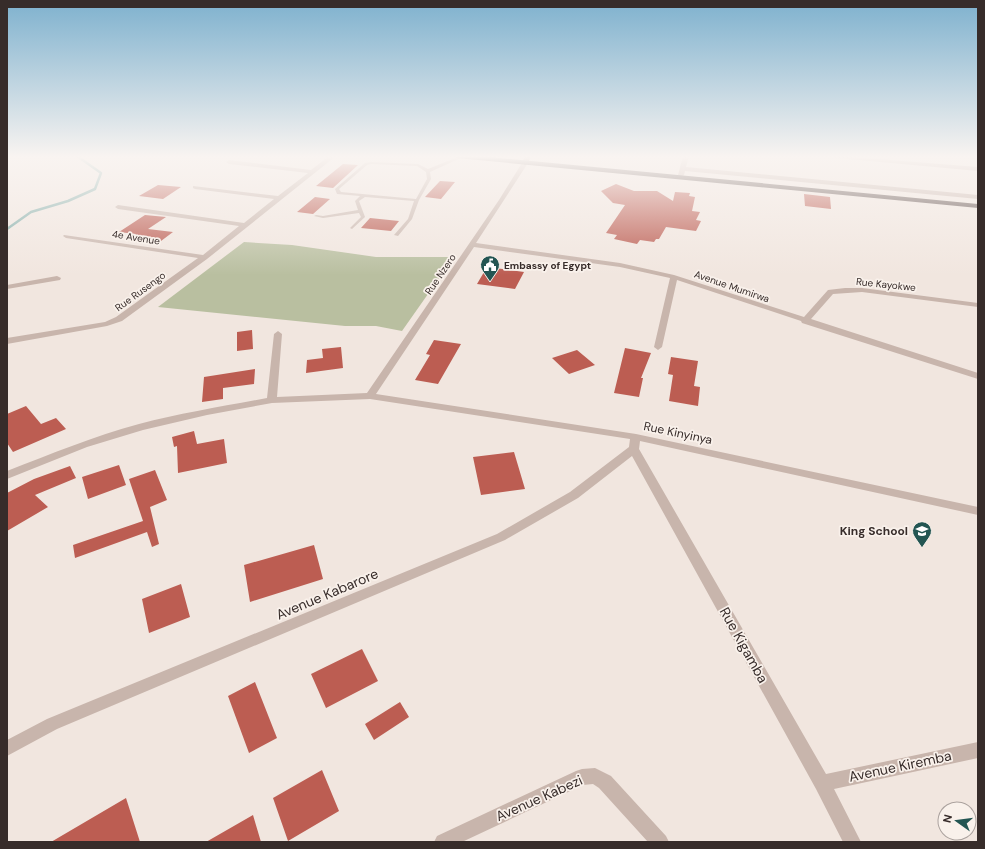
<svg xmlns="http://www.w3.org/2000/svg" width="985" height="849" font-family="'DM Sans',sans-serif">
	<rect width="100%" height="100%" fill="#f1e6df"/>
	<path fill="#b9bfa0" d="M244,242L292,245L376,257H454L402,331L376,326H345L158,307Z"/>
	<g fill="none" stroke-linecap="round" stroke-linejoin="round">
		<path stroke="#80aca8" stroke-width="2.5" d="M7,229L31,212L68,201L95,189L101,173L77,156"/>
	</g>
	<path fill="#bc5d52" d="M343,164L358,165L333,188L316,186Z
		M440,181L455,182L441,199L425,197Z
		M616,184L634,191H657L673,201L675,192L690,193L689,196L695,197L692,211L700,212L696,220L701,221L696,231L666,227L659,239H656L654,242L640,240L637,244L614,239L617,235L606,233L625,205L613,203L601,191Z
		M158,185L181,187L163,199L139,196Z
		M804,194L830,197L831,209L805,206Z
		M315,197L330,199L313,214L297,212Z
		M145,215L166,217L148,229L173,232L161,241L135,237L136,234L119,232Z
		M370,218L399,221L391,231L361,228Z
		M487,267L524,272L515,289L477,284Z
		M252,330L253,349L237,351V332Z
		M434,340L461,344L438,384L415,380L430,355L426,354Z
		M341,347L343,368L306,373L307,360L323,358L322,349Z
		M625,348L651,353L641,378H643L639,397L614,393Z
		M577,350L595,365L569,374L552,358Z
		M671,357L698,361L694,386L700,387L698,406L669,401L673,375L668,374Z
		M255,369L254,384L223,388V399L202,402L204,377Z
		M26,406L41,424L56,418L66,429L13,452L7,443V414Z
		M194,431L197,444L224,439L227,463L178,473L177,446L174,447L172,437Z
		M514,452L525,489L481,495L473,457Z
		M119,465L126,485L88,499L82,477Z
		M70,466L76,478L35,495L48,507L7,531V493L34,479Z
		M155,470L167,500L150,507L159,544L152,547L147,532L75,558L73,545L143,521L129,479Z
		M314,545L323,579L250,602L244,565Z
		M181,584L190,617L149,633L142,599Z
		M362,649L378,681L326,708L311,674Z
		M255,682L277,738L249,753L228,696Z
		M400,702L409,717L374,740L365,724Z
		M322,770L339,811L288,841L273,798Z
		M126,798L140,842H51Z
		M253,815L261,842H206Z"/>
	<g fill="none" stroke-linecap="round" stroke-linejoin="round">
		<path fill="#c8b5ac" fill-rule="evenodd" d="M460,156L463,157L430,172L431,179L419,200L412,219L398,236L394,235L408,219L414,201L365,197L359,201L365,217L352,229L350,228L361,217L359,213L323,218L314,216L316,215L323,216L358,210L355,201L360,196L337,194L335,189L365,163L371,162L418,164L428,169ZM371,164L417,166L426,172L427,179L416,199L341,192L339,189L367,165Z"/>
		<path fill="#c8b5ac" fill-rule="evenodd" d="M329,156H336L207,259L122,321L107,326L7,344V338L105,322L116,317L198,258L66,238L63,236L64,235L203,255L239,226L118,209L115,207L118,205L244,223L274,199L195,189L193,188V186L278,196L308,173L229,164L226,162L229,160L311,170Z
			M683,156H689L686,167L978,195V199L685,171L684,175L681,177L678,175Z
			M815,156H841L978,167V171Z
			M525,161L528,163L476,243L620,263L674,275L804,317L828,290L845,288H862L978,303V307L862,292L833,294L811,319L978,373V379L802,323L801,321L677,280L662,347L658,350L654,347L670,278L620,267L474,247L376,394L636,434L978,507V515L640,441L639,449L826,774L978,742V758L834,789L861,842H843L816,789L632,456L578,498L505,540L57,729L7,756V740L47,719L497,534L570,492L629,447L630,439L370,399L272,403L207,415L143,430L87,447L7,479V471C51,454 94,436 139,424C181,413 225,406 267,398L274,334L278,331L282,334L277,397L367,393L499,200L522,163Z
			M57,276L61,278L60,280L7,289V285Z
			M595,768L611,776L666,836L669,842H648L599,788L593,784L583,785L462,842H434L437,836L576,771L582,769Z"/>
		<path fill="#9c847d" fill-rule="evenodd" d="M525,156H531L528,163L525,165L522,163Z"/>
		<path fill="#574642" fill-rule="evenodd" d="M454,156H480L978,204V208L457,158Z"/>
	</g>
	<linearGradient id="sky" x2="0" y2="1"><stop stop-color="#7eb1ce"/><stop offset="0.57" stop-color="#f9f4f1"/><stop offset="1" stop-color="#f9f4f1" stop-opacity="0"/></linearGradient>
	<rect width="985" height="275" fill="url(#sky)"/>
	<defs>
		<symbol id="civic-pin" viewBox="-11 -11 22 30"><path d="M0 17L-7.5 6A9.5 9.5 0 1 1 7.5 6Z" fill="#235552" stroke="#f9f1eb"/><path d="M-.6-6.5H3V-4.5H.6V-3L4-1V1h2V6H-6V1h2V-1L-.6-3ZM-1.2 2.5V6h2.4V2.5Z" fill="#fff"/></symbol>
		<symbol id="school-pin" viewBox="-11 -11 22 30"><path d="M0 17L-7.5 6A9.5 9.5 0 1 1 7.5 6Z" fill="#235552" stroke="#f9f1eb"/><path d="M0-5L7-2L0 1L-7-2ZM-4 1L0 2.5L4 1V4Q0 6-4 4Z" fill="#fff"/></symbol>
	</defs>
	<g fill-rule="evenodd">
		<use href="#civic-pin" x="479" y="254" width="22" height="30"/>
		<use href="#school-pin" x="911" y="520" width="22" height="30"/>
	</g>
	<g text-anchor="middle" stroke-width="3.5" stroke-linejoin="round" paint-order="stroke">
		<g font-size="10" fill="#372c2a" stroke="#f9f1eb">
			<text transform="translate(136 237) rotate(9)" y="4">4e Avenue</text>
			<text transform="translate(440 274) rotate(-56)" y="4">Rue Nzero</text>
			<text transform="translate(886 284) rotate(6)" y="4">Rue Kayokwe</text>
			<text transform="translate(732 286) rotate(19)" y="4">Avenue Mumirwa</text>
			<text transform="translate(140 291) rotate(-36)" y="4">Rue Rusengo</text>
		</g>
		<g font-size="10" font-weight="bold" fill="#372c2a" stroke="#f9f1eb" text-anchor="start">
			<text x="504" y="269">Embassy of Egypt</text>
		</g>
		<g font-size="12" fill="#372c2a" stroke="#f9f1eb">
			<text transform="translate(678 433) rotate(12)" y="4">Rue Kinyinya</text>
		</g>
		<g font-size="12" font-weight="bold" fill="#372c2a" stroke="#f9f1eb" text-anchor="end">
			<text x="908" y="535">King School</text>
		</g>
		<g font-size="14" fill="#372c2a" stroke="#f9f1eb">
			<text transform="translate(327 594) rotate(-23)" y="5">Avenue Kabarore</text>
			<text transform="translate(744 645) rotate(61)" y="5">Rue Kigamba</text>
			<text transform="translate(900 766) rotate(-12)" y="5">Avenue Kiremba</text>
			<text transform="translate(539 798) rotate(-24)" y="5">Avenue Kabezi</text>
		</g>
	</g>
	<rect width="985" height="849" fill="none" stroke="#372c2a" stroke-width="16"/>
	<g transform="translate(957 821) rotate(284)"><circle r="19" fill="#f9f1eb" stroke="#aba29e"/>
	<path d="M0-3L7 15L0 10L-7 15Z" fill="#235552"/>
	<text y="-6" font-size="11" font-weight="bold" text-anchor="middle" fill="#372c2a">N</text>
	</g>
</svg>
